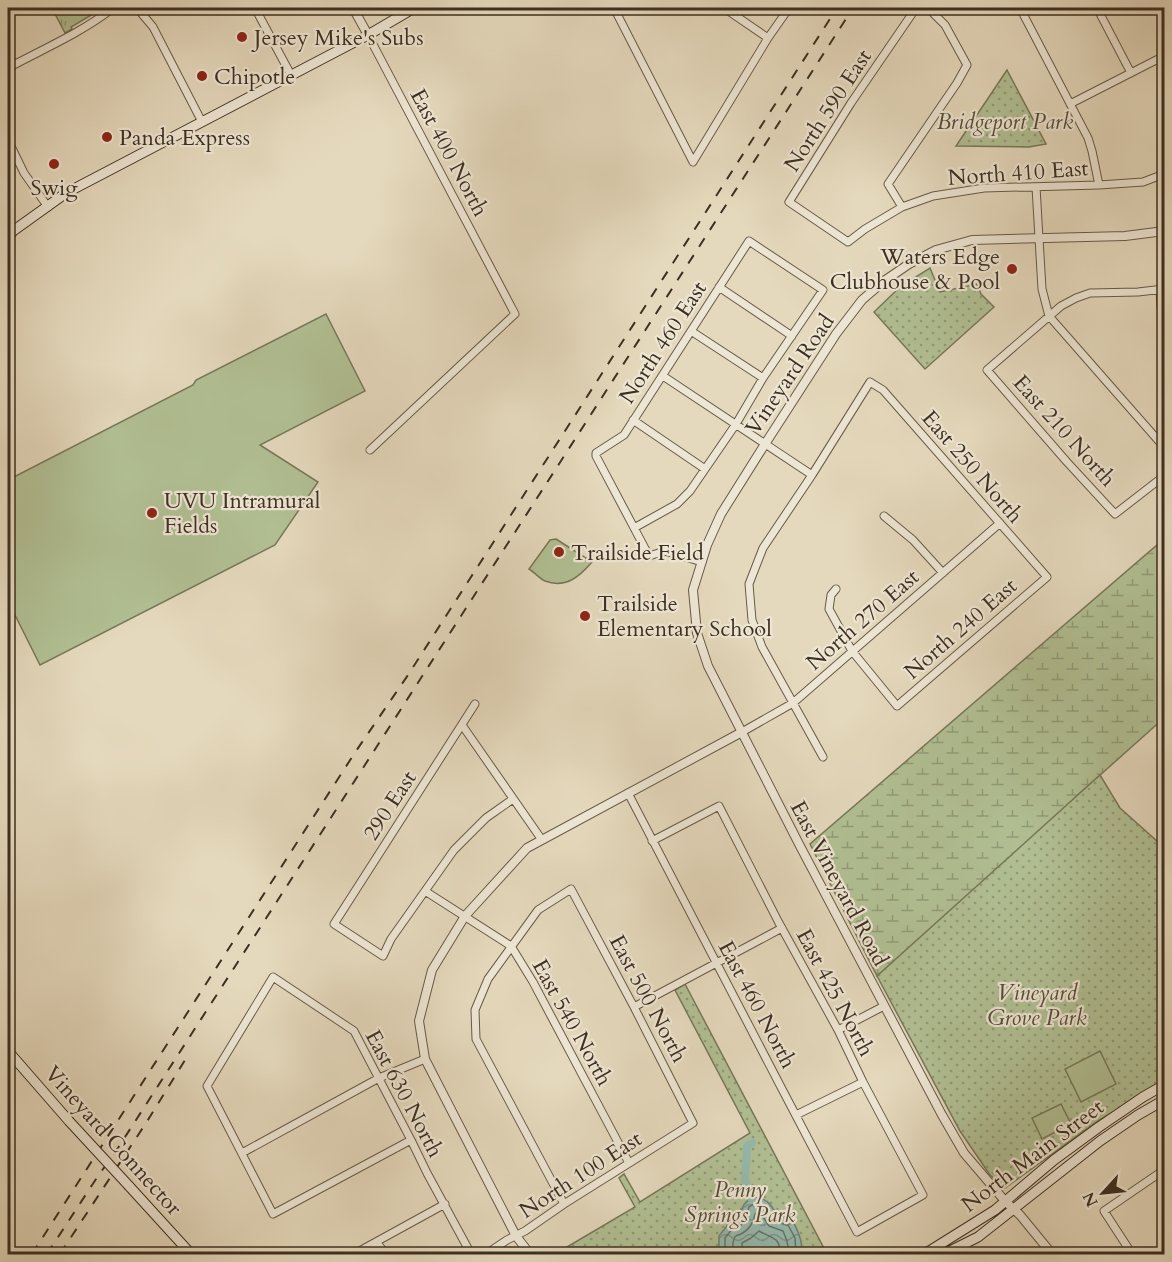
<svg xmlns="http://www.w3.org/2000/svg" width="1172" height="1262" font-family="Cardo,serif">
	<defs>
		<pattern id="grass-tufts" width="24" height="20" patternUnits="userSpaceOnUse" patternTransform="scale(1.5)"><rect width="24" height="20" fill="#b1c094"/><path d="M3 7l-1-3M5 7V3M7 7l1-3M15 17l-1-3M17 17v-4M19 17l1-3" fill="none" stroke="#919c78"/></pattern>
		<pattern id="wetland-marsh" width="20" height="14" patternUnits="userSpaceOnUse" patternTransform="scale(1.5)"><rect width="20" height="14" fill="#b1c094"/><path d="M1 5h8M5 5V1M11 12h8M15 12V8" fill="none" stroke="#919c78"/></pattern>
		<pattern id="park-dots" width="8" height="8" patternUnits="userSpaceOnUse" patternTransform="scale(1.5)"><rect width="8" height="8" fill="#b1c094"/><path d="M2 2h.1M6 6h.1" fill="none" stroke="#919c78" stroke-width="1.8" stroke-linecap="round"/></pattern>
		<pattern id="water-waves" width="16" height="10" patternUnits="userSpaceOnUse" patternTransform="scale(1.5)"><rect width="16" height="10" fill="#96baae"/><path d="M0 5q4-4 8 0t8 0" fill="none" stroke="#7c988d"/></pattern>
	</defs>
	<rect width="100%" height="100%" fill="#e5d9bd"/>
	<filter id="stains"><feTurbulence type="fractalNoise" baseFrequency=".00333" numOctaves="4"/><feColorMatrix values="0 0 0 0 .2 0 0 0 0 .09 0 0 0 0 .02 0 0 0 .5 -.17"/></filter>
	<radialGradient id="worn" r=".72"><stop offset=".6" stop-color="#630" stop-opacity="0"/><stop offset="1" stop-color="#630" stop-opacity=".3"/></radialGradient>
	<path fill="url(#grass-tufts)" stroke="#77785a" stroke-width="1.5" d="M52,8H90L93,14L71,27L72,29L65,33Z"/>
	<path fill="url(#wetland-marsh)" stroke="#77785a" stroke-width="1.5" d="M1164,539V718L1080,793L1025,851L877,976L810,844Z"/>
	<path fill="url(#park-dots)" stroke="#77785a" stroke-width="1.5" d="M1007,70L1046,144L1029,147L956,146Z
		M930,268L940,292L977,284L981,294L994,307L925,369L874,312L901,286Z
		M1100,775L1120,808L1158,842L1164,856V1082L1098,1121L1005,1188L990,1175L960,1131L877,976Z
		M685,984L827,1254H555L635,1207L619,1178L624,1174L640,1202L750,1133L675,990Z"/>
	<path fill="#b1c094" stroke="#77785a" stroke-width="1.5" d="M326,314L365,391L260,445L318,482L275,545L40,665L8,601V480L193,385L196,380Z
		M556,539L592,562C580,576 566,589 545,581C540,579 534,572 529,569L550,540Z
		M1100,1051L1116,1084L1081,1102L1065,1069Z
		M1061,1104L1071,1124L1042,1139L1032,1118Z"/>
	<path fill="url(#water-waves)" stroke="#728276" stroke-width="1.5" d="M753,1197C768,1199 770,1203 777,1215L792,1219C797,1230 804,1242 801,1254H719V1236L730,1222L737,1221V1217L741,1216C741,1206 745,1202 753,1197Z"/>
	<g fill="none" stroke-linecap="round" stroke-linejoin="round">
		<path stroke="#6a7468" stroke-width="1.5" d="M725,1254V1238L733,1228L740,1226L745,1220L749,1207C765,1196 765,1213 773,1220C776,1223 784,1223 788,1225L795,1238L796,1254
			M733,1254C733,1250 732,1244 734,1239C736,1234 737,1236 741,1234C749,1230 754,1222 755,1214L758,1212L761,1214L769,1226L783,1231L787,1241L789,1254
			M742,1254V1243L751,1238L759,1231C772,1239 780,1236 780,1254"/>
		<path stroke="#96baae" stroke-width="8" d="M751,1198L745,1180L747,1146L752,1143"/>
		<defs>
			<path id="minor" d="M137,8L153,27L202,122
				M255,8L291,75
				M614,8L693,162
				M726,8L730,12L768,38
				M916,8L851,103L789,202L848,242L865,229L902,207L933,196L984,188L1099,185L1143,182L1164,174
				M1020,8L1088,138L1092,151L1099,185
				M1097,8L1131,73
				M368,35L515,314L370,450
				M8,68C43,49 81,33 113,8
				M1070,104L1164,56
				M8,140L24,173L48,207
				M693,162L768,38L789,8
				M1036,187L1042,289L1049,316L1164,447
				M902,207L888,184L957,83L967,65L945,25L928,8
				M719,287L792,336
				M1164,289L1138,292L1090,293L1076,298L1061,306L987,370L1067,462L1115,514L1164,476
				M1160,290L1161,307L1164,317
				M691,331L763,378
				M663,376L812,475
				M633,420L705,469
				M884,516L913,540L943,573
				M634,528L677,504L690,491L736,424L763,378L823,290L749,241L624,435L596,453V456L649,556L665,551L702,562
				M475,704L334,924L383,956L391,939L454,850L486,818L513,799
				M462,725L542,840
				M742,732L793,703L1000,523
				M823,757L762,647L752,620L749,584L763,548L812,475L870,382L883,390L1047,577L897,706L852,651L829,609L831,595L836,589
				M628,793C704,939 780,1086 857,1232L923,1195L863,1082L838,1030L779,923L719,806L652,841
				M425,891L511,946L533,982L629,1163
				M634,1007L782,928
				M838,1030L884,1006
				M796,1115L863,1082
				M411,1140L273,1214L207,1086L273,977L354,1031L411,1140L427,1173L471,1254
				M242,1153L379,1078L425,1059
				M377,1243L386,1254
				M354,1254L445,1204
				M486,1254L507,1240L525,1231L564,1204L693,1123L634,1007L571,889L538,910L488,979L475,1010L476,1039L564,1204
				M1132,1254L1104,1211L1164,1170"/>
			<path id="tertiary" d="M353,8L368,35
				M530,1254L516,1236L425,1059L419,1021L432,970L465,916L527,848L742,732
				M1052,1254L1020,1215L1005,1201L964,1153L942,1115L800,846L708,666L697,633L693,590L707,545L721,514L765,444L836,334L862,300L884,281L909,264L936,250L972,240L1125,236L1164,231"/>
			<path id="secondary" d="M8,238L13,231L66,193L368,35L414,8
				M8,1051L69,1121
				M129,1186L191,1254
				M922,1254L931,1250L995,1210L1054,1160L1099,1127L1143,1097L1164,1085
				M944,1254L978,1237L1100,1141L1138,1115L1164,1100"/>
		</defs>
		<use href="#minor" stroke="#675a48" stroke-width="9"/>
		<use href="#tertiary" stroke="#675a48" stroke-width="10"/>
		<use href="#secondary" stroke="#3d2f21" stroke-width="11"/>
		<use href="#minor" stroke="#eee6d4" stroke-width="7"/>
		<use href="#tertiary" stroke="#eee6d4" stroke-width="8"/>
		<use href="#secondary" stroke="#eee6d4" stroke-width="9"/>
		<path stroke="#3d2f21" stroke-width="2" stroke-dasharray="10 10" stroke-linecap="butt" d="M32,1254L354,754L408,675L837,8
			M47,1254L98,1176L116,1151L853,8
			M60,1254L146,1123L185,1060"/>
		<defs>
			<path id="secondary-bridge" d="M69,1121L129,1186"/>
		</defs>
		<use href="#secondary-bridge" stroke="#3d2f21" stroke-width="11" stroke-linecap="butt"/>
		<use href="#secondary-bridge" stroke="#eee6d4" stroke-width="9"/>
	</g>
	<g fill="#8f2418" stroke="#eee6d4" stroke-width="2">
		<circle cx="242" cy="37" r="6"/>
		<circle cx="202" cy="76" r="6"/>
		<circle cx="107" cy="137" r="6"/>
		<circle cx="54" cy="164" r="6"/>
		<circle cx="1012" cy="269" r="6"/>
		<circle cx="152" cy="513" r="6"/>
		<circle cx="559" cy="552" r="6"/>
		<circle cx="585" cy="616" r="6"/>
	</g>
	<g text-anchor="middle" stroke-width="4.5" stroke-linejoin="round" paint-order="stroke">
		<g font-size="22" fill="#3d2f21" stroke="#eee6d4" text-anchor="start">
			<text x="254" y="45">Jersey Mike's Subs</text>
			<text x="214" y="84">Chipotle</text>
			<text x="119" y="145">Panda Express</text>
			<text x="54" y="195" text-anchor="middle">Swig</text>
			<text x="1000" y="264" text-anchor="end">Waters Edge<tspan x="1000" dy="25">Clubhouse &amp; Pool</tspan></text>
			<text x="164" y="508">UVU Intramural<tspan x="164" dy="25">Fields</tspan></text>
			<text x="571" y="560">Trailside Field</text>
			<text x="597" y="611">Trailside<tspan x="597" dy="25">Elementary School</tspan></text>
		</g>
		<g font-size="22" fill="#3d2f21" stroke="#eee6d4">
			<text transform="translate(827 110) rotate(-57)" y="8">North 590 East</text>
			<text transform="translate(450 152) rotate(62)" y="8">East 400 North</text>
			<text transform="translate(1018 172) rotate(-4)" y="8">North 410 East</text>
			<text transform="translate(662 342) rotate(-57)" y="8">North 460 East</text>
			<text transform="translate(789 374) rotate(-56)" y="8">Vineyard Road</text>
			<text transform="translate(1065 430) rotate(48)" y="8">East 210 North</text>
			<text transform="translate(973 466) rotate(49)" y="8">East 250 North</text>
			<text transform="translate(862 619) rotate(-41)" y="8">North 270 East</text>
			<text transform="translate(960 628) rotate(-41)" y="8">North 240 East</text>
			<text transform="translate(389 805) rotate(-57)" y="8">290 East</text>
			<text transform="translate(840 883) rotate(62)" y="8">East Vineyard Road</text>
			<text transform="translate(836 992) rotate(62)" y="8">East 425 North</text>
			<text transform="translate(649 998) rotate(62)" y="8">East 500 North</text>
			<text transform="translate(758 1004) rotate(62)" y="8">East 460 North</text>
			<text transform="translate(573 1022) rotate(61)" y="8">East 540 North</text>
			<text transform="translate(405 1093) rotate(62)" y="8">East 630 North</text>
			<text transform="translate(114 1140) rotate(48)" y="8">Vineyard Connector</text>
			<text transform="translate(1032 1155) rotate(-37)" y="8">North Main Street</text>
			<text transform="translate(580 1174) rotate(-33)" y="8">North 100 East</text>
		</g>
		<g font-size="22" font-style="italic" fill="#544c38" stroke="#eee6d4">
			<text x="1005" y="129">Bridgeport Park</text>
			<text x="1037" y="1000">Vineyard<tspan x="1037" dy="25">Grove Park</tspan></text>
			<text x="740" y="1197">Penny<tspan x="740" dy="25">Springs Park</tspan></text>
		</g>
	</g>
	<rect width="1172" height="1262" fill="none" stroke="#e5d9bd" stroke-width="30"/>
	<rect x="9" y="9" width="1154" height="1244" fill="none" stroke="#3d2f21" stroke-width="3"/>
	<rect x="15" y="15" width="1142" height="1232" fill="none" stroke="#3d2f21" stroke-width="1.5"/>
	<g transform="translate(1103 1193) rotate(243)" stroke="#eee6d4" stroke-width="4.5" paint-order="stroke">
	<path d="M0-4.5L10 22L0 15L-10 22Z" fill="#3d2f21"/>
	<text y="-9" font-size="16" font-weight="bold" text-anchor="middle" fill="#3d2f21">N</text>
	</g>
	<rect width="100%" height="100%" filter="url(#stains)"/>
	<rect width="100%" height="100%" fill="url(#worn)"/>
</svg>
